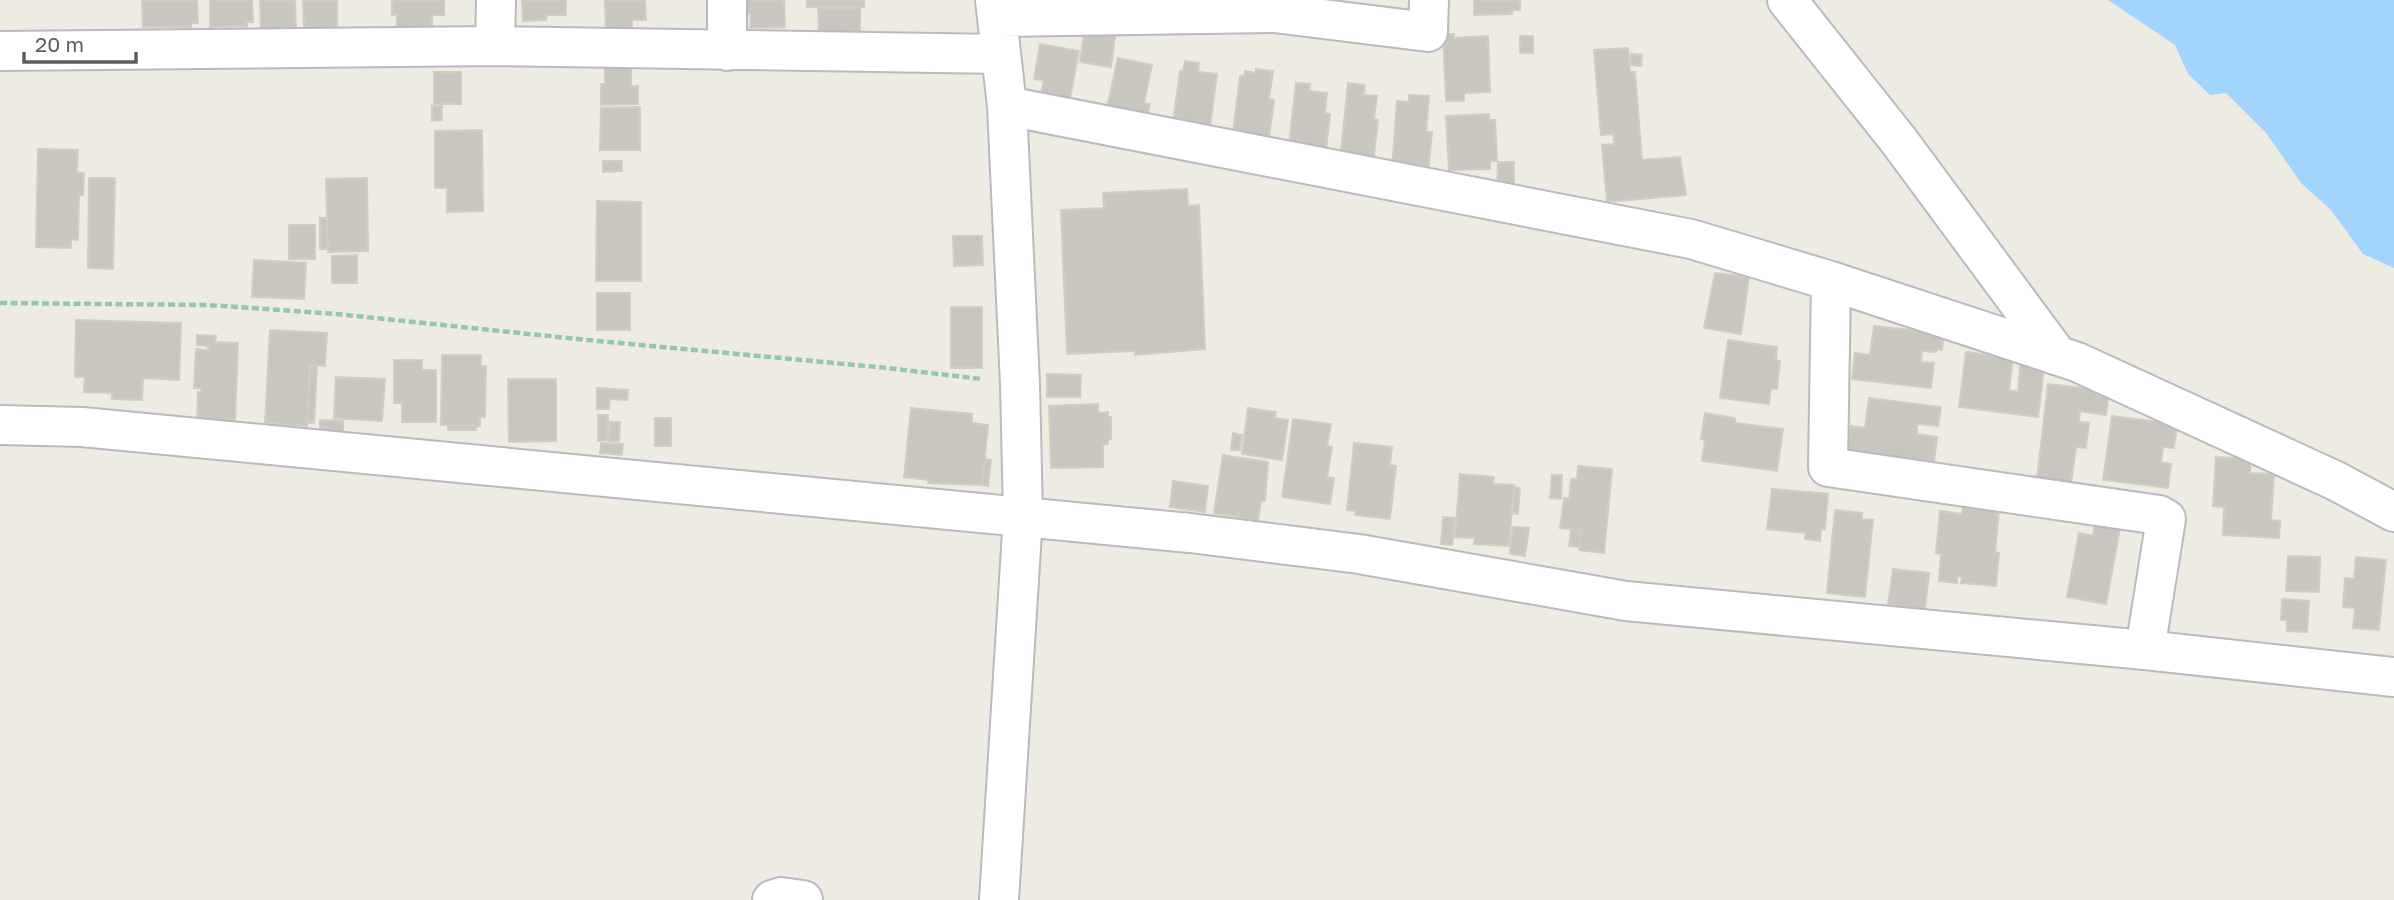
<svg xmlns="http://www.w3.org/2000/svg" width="2394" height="900" font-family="'Golos Text',sans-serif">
	<rect width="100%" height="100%" fill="#eeebe2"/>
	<path fill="#a1d4ff" d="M2108,0H2394V268L2363,254L2331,210L2301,183L2267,134L2226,93L2210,95L2188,74L2175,45Z"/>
	<path fill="#c9c6bf" stroke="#d3cdc0" stroke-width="2" d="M142,0H197L198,23H191V27H143Z
		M210,0H252L253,22H247V26L210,27Z
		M260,0H295L296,30H261Z
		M303,0H337V28H304Z
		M392,0H444V15H432V27L397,28V14L392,15Z
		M522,0H566V15H547L546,20L523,21Z
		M605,0H645L646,20H632V31L606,32Z
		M745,0H784L785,27L750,28L751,14H746Z
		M807,0H864V7H807Z
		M1474,0H1520V10H1512V14L1474,15Z
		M860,8V35H819L818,9Z
		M1084,33L1115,37L1111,67L1080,62Z
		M1443,34H1454V38L1488,36L1490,92L1464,93V101H1446Z
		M1520,36H1533V53H1520Z
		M1040,44L1079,51L1069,103L1040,98L1044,80L1034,79Z
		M1628,48L1630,72H1635L1642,160L1680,157L1686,195L1607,202L1602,145L1614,144L1613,134L1601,135L1594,50Z
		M1631,54L1642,55L1641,66L1630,65Z
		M1118,58L1152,65L1144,103L1150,104L1146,121L1106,112Z
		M1185,61L1199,63L1198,72L1217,74L1209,134L1172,129L1180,71H1183Z
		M605,65H631V86H638V104L601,105V84H605Z
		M1256,69L1273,71L1269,99L1274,100L1268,145L1232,140L1240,76H1244L1245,71L1256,73Z
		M434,72H461V104H434Z
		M1296,83L1310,84L1309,91L1327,93L1325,113L1330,114L1325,158L1288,153Z
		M1348,83L1365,85L1364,95L1377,96L1374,119L1378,120L1373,165L1340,162Z
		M1409,95L1429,96L1426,132H1432L1428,173L1392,170L1397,101L1409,102Z
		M432,106H442V120L432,121Z
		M640,107V150H600L601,108Z
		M1489,114V120H1495L1497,161H1490V169L1449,170L1446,116Z
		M482,130L483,211L447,212V188H435V131Z
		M38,149L78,150L77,173H84L83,195H79L78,240L71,239V248L36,247Z
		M603,161H622V171L603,172Z
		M1498,162H1514V189H1497Z
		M89,178H115L113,269L88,268Z
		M367,178L368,251L328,252L326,179Z
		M1187,189L1188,206L1199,205L1205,349L1135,355V351L1067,354L1061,210L1104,208L1103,193Z
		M597,201L641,202V281H596Z
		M320,218H327L328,249H320Z
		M289,225H315V259H289Z
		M953,236H982L983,265L954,266Z
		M357,255V283H332V256Z
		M254,260L306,263L304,299L252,297Z
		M1715,273L1749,277L1741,334L1704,328Z
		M597,293H630V330H597Z
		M951,307H982V368H951Z
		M76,320L181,323L179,380L143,378L142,400L112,399V393L84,392L85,377H75Z
		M1874,326L1944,334L1942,350L1936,349V352L1922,351L1921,362L1934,363L1931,388L1852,379L1855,353L1870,355Z
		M270,330L327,333L325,366L310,365L307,426L265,423Z
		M197,335L216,336L215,342L238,343L235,420L197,418L198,392L201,393V388H194L196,349L208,350V346L197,345Z
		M1728,340L1777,347L1776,360L1780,361L1777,389H1771L1769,404L1720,398Z
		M1966,352L2013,358L2009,390L2018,392L2021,357L2045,361L2038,417L1959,407Z
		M442,355H481V366H486L485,417H480V426L441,425Z
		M394,360H422V370H436V422H402V403H394Z
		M310,365H317L314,423L307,422Z
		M1047,374L1081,375L1080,397H1047Z
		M336,377L385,379L382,421L334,418Z
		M508,379H556V441L509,442Z
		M2048,384L2109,391L2106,415L2080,411L2079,422L2089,423L2086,448L2076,447L2071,483L2037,479Z
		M597,388L628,390L627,400L610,399L609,409H597Z
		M1869,398L1941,407L1938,426L1917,424V434L1937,437L1934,462L1847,451L1851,426L1865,428Z
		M1098,404V413L1108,412V417H1111V439H1108V444L1103,445V467L1051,468L1049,406Z
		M911,408L972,414V423L988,425L982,485L928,483L929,480L904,477Z
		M1248,408L1276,412L1275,418L1288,420L1282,460L1242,454Z
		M1705,413L1735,418V423L1783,429L1777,471L1702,461L1705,440L1701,439Z
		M598,415H608V440L598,441Z
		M2112,416L2177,424L2174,448L2163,447L2161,462L2171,464L2168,488L2103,480Z
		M655,418H671V446H655Z
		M1293,419L1331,424L1327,446L1332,447L1327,477L1334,478L1330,504L1282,497Z
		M320,420L343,421V431L320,430Z
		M610,422H620L619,441H609Z
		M448,425L476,426V430H448Z
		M1233,433L1242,435L1240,450H1231Z
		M601,443L623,444L622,455L600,453Z
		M1354,443L1392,447L1390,465L1396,466L1390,519L1355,515L1356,511L1347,510Z
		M1223,455L1268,462L1265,500L1261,502L1258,520L1214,513Z
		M2216,457L2251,459L2250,473L2274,474L2271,520L2280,521L2279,538L2223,535L2224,507L2213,506Z
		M985,459L991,460L988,486L982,485Z
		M1578,466L1612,469L1604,553L1579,550L1581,530L1560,528L1564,498L1569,499L1571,479H1577Z
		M1460,474L1494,477L1493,484L1514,485L1509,546L1474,544L1475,538L1455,537Z
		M1552,475H1562L1561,499L1550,498Z
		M1173,481L1208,486L1205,512L1170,507Z
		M1514,487L1520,488L1518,514L1512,513Z
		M1772,489L1828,494L1825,529L1821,528L1820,541L1805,539L1806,533L1767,529Z
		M1963,508L1999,511L1995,552L1999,553L1996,586L1961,583L1962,577L1957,576V583L1939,581L1941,554L1936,553L1940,511L1962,514Z
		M1835,510L1862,513V519L1873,520L1865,597L1827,593Z
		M1443,517L1455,518L1452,545L1441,544Z
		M2095,524L2120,528L2106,604L2067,597L2079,533L2093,536Z
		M1513,527L1529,528L1525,556L1510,554Z
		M1571,529L1581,530L1579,547L1569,546Z
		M2288,556L2320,557L2319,592L2286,591Z
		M2356,557L2386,560L2379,630L2353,628L2355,608L2343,607L2345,578L2354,579Z
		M1893,569L1929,573L1925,609L1888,605Z
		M2282,599L2309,601L2307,632L2287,631V620H2281Z"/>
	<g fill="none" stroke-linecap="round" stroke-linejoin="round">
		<defs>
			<path id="minor" d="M995,0L1007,106L1020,384L1023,516L999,900
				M1787,0L1899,141L2058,356
				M998,17L1274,13L1428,32L1429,0
				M495,46L496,0
				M0,51L495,46L1001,54
				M727,51V0
				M1007,106L1691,239L1831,281L2077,362L2336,481L2394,512
				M1831,281L1828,467L2159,515L2166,519L2145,650
				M0,425L82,427L1190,533L1359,554L1626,601L2145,650L2394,677
				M772,900L781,897L803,900"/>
		</defs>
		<use href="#minor" stroke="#b7babf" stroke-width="42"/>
		<path stroke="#95c8a5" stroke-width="4.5" stroke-dasharray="7 3.5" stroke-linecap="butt" d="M0,303L208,305L337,314L587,340L888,368L981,379"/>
		<use href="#minor" stroke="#fff" stroke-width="38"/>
	</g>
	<path d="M24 52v10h112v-10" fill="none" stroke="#5a5e63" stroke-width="3.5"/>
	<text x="35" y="52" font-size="21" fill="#5a5e63" stroke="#ffffff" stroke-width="5" paint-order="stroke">20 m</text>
</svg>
